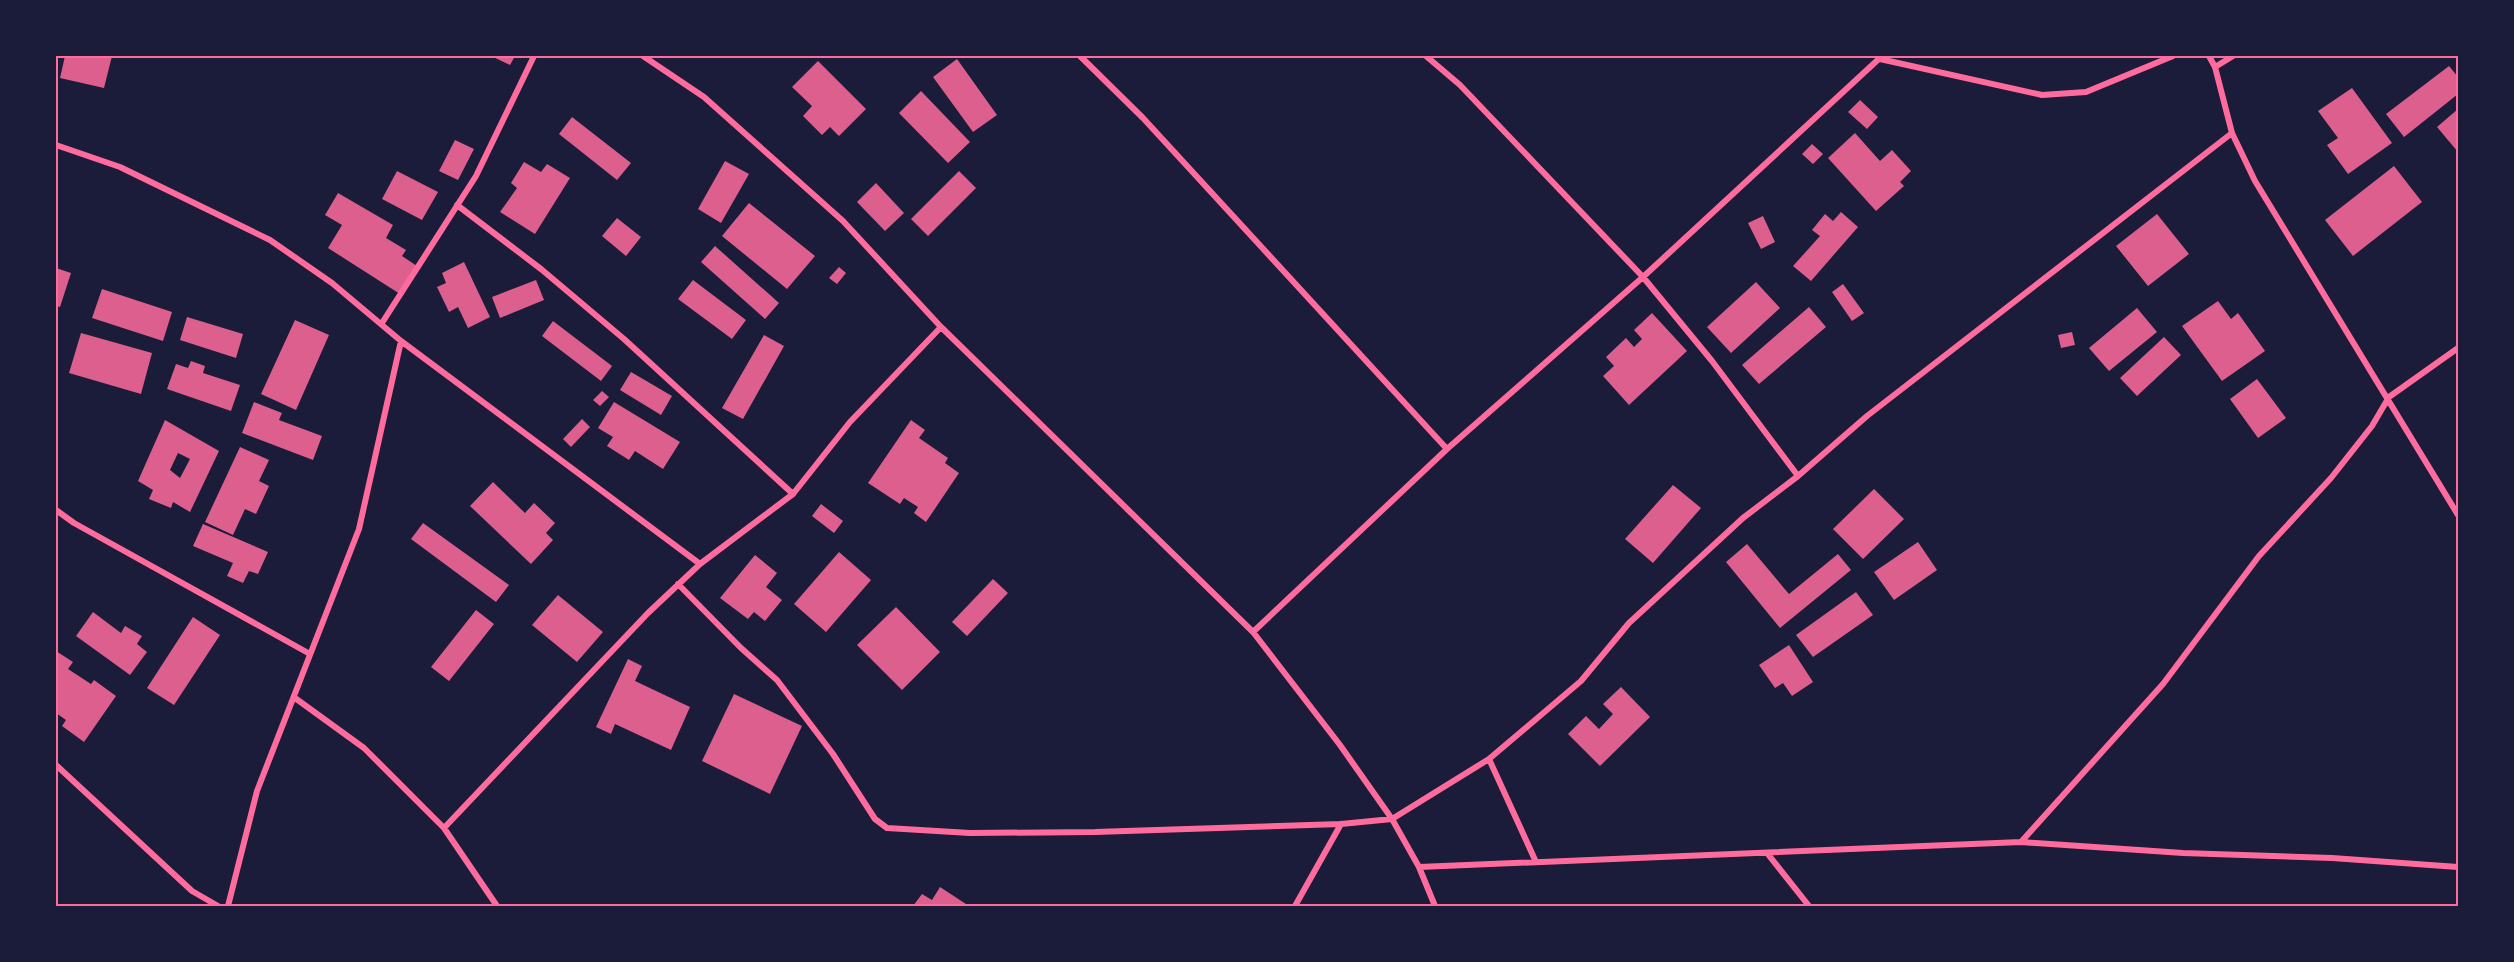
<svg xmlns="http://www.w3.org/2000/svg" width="2514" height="962" font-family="Arial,sans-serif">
	<rect width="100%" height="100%" fill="#1b1b3a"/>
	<path fill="#dd5f8e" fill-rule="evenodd" d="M65,56H112L104,88L60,78Z
		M491,56H515L510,65Z
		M957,59L997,115L973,132L933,77Z
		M818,61L866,109L839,136L830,127L822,135L803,116L812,106L792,87Z
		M2449,66L2458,77V94L2404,137L2386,114Z
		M2352,88L2392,143L2348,174L2327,145L2338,138L2318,111Z
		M921,91L970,142L948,163L899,113Z
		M1860,100L1878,117L1867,129L1848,112Z
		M2458,109V152L2437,127Z
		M572,117L631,163L617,180L559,134Z
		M1855,133L1880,161L1892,150L1911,171L1900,182L1904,186L1876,211L1828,158Z
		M455,140L474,149L458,180L439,171Z
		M1812,144L1823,154L1813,164L1802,154Z
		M725,161L749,174L721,223L698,209Z
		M524,162L541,172L547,164L570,178L535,234L500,212L517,188L511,183Z
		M2394,166L2422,202L2353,256L2325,220Z
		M397,171L438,192L422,220L382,199Z
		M959,171L976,188L928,236L911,219Z
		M876,183L904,213L885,231L857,202Z
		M338,193L393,225L386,238L406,250L402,256L417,266L400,294L328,248L342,225L325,215Z
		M749,203L815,256L787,289L722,236Z
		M1841,212L1858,227L1811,281L1793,266L1820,236L1812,230L1825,214L1833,221Z
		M2157,214L2189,254L2148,286L2116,246Z
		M1763,216L1775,242L1761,249L1748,223Z
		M617,218L641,237L626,256L602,236Z
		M715,246L779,303L765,319L701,262Z
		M464,262L490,317L468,328L458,307L449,312L437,287L446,283L442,273Z
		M839,267L846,273L837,284L829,278Z
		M56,268L71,273L60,307L56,306Z
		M536,280L544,300L500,318L492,297Z
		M693,280L746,320L732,339L678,299Z
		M1756,282L1780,308L1731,353L1707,327Z
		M1843,284L1864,313L1852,321L1832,292Z
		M102,289L172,312L163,341L92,318Z
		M2218,301L2231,319L2238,313L2265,351L2222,381L2182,326Z
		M1809,307L1826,327L1759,384L1742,365Z
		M2137,308L2157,332L2109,371L2089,348Z
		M1652,313L1687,351L1629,405L1603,376L1614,366L1606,357L1626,338L1634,347L1642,339L1634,330Z
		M187,317L243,334L236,358L180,340Z
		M295,320L329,335L296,410L261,394Z
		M553,321L612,366L601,381L542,336Z
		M2072,332L2075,345L2061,348L2058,335Z
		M81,333L152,353L141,394L69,373Z
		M764,335L784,346L743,419L722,408Z
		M2164,337L2181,355L2137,396L2120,378Z
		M191,361L205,366L203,373L240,385L231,411L167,389L176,364L188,368Z
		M631,372L672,396L661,415L620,390Z
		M2257,379L2286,418L2258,438L2230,399Z
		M602,391L609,397L600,406L593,400Z
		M254,402L282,413L279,420L322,436L313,460L242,433Z
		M614,402L680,442L663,469L635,451L629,460L607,446L613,437L598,428Z
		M582,419L590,427L571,447L563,439Z
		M165,420L219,451L190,512L173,502L171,508L149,499L153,490L138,481ZM178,453L190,459L180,478L170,470Z
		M911,420L925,430L919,438L948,458L945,463L959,473L926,522L914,513L918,507L904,498L900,504L868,483Z
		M240,447L269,460L259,481L269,486L256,514L245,509L233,535L205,522Z
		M493,482L525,513L534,503L555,523L546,533L553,540L531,564L470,506Z
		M1673,485L1701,508L1653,563L1625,539Z
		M1874,489L1904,519L1863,559L1833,529Z
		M821,504L843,521L834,533L812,516Z
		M423,523L509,585L496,602L411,539Z
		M203,524L268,552L258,574L249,571L243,583L227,576L233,563L193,546Z
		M1918,542L1937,570L1894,600L1874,572Z
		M1747,544L1789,594L1838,554L1851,570L1780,628L1726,562Z
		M839,552L871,580L826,632L794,604Z
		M755,555L777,573L766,587L782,600L765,621L754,612L748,619L720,598Z
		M993,579L1008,593L967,636L952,622Z
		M1856,592L1873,615L1813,657L1796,635Z
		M558,595L603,632L577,662L532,625Z
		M896,607L940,652L902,690L857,645Z
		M476,610L494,624L449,681L431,667Z
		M93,612L121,633L125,626L142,636L137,644L147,652L130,675L76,636Z
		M193,617L220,635L174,705L147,688Z
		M1789,645L1813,682L1792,696L1783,683L1775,688L1759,665Z
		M56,651L73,662L68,669L91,684L94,680L116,696L84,742L62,726L66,720L56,713Z
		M628,659L642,666L635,681L690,707L671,750L615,724L611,734L596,727Z
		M1621,687L1650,717L1600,766L1568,734L1586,716L1599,729L1613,714L1603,704Z
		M734,694L802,726L770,794L702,761Z
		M940,887L969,906H913L922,894L932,900Z"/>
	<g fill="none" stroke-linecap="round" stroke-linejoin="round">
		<path stroke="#ff6b9d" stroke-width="6" d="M643,56L704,97L843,221L941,327L1253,632L1340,745L1392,819L1419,867L1435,906
			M1080,56L1143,118L1447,449
			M1426,56L1460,85L1643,277L1712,361L1798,476
			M2209,56L2215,67L2232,133L2255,181L2458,515
			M1880,59L2042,95L2086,92L2173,56
			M2215,67L2233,56
			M56,145L120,167L270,240L332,283L401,341L700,564
			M457,205L541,269L624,339L793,494L850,422L941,327
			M382,323L476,176L534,56
			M56,510L74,523L310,654
			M678,584L741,648L777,680L833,754L875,819L887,828L970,833L1095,832L1341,824L1392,819L1489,759L1581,681L1629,623L1743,518L1798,476L1867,416L2232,133
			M1253,632L1447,449L1643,277L1882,56
			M295,698L364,748L444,828L497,906
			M1489,759L1536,862
			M56,765L192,891L218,906
			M444,828L648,613L700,564L793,494
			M2021,842L2163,684L2259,556L2331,478L2372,426L2389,397L2458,348
			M1767,853L1809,906
			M1419,867L2021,842L2183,853L2332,858L2458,867
			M228,906L257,791L359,529L401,341
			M1295,906L1341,824"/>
	</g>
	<rect width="2514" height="962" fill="none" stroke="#1b1b3a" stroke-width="114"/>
	<rect x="57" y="57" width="2400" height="848" fill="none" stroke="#ff6b9d" stroke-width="2"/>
</svg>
